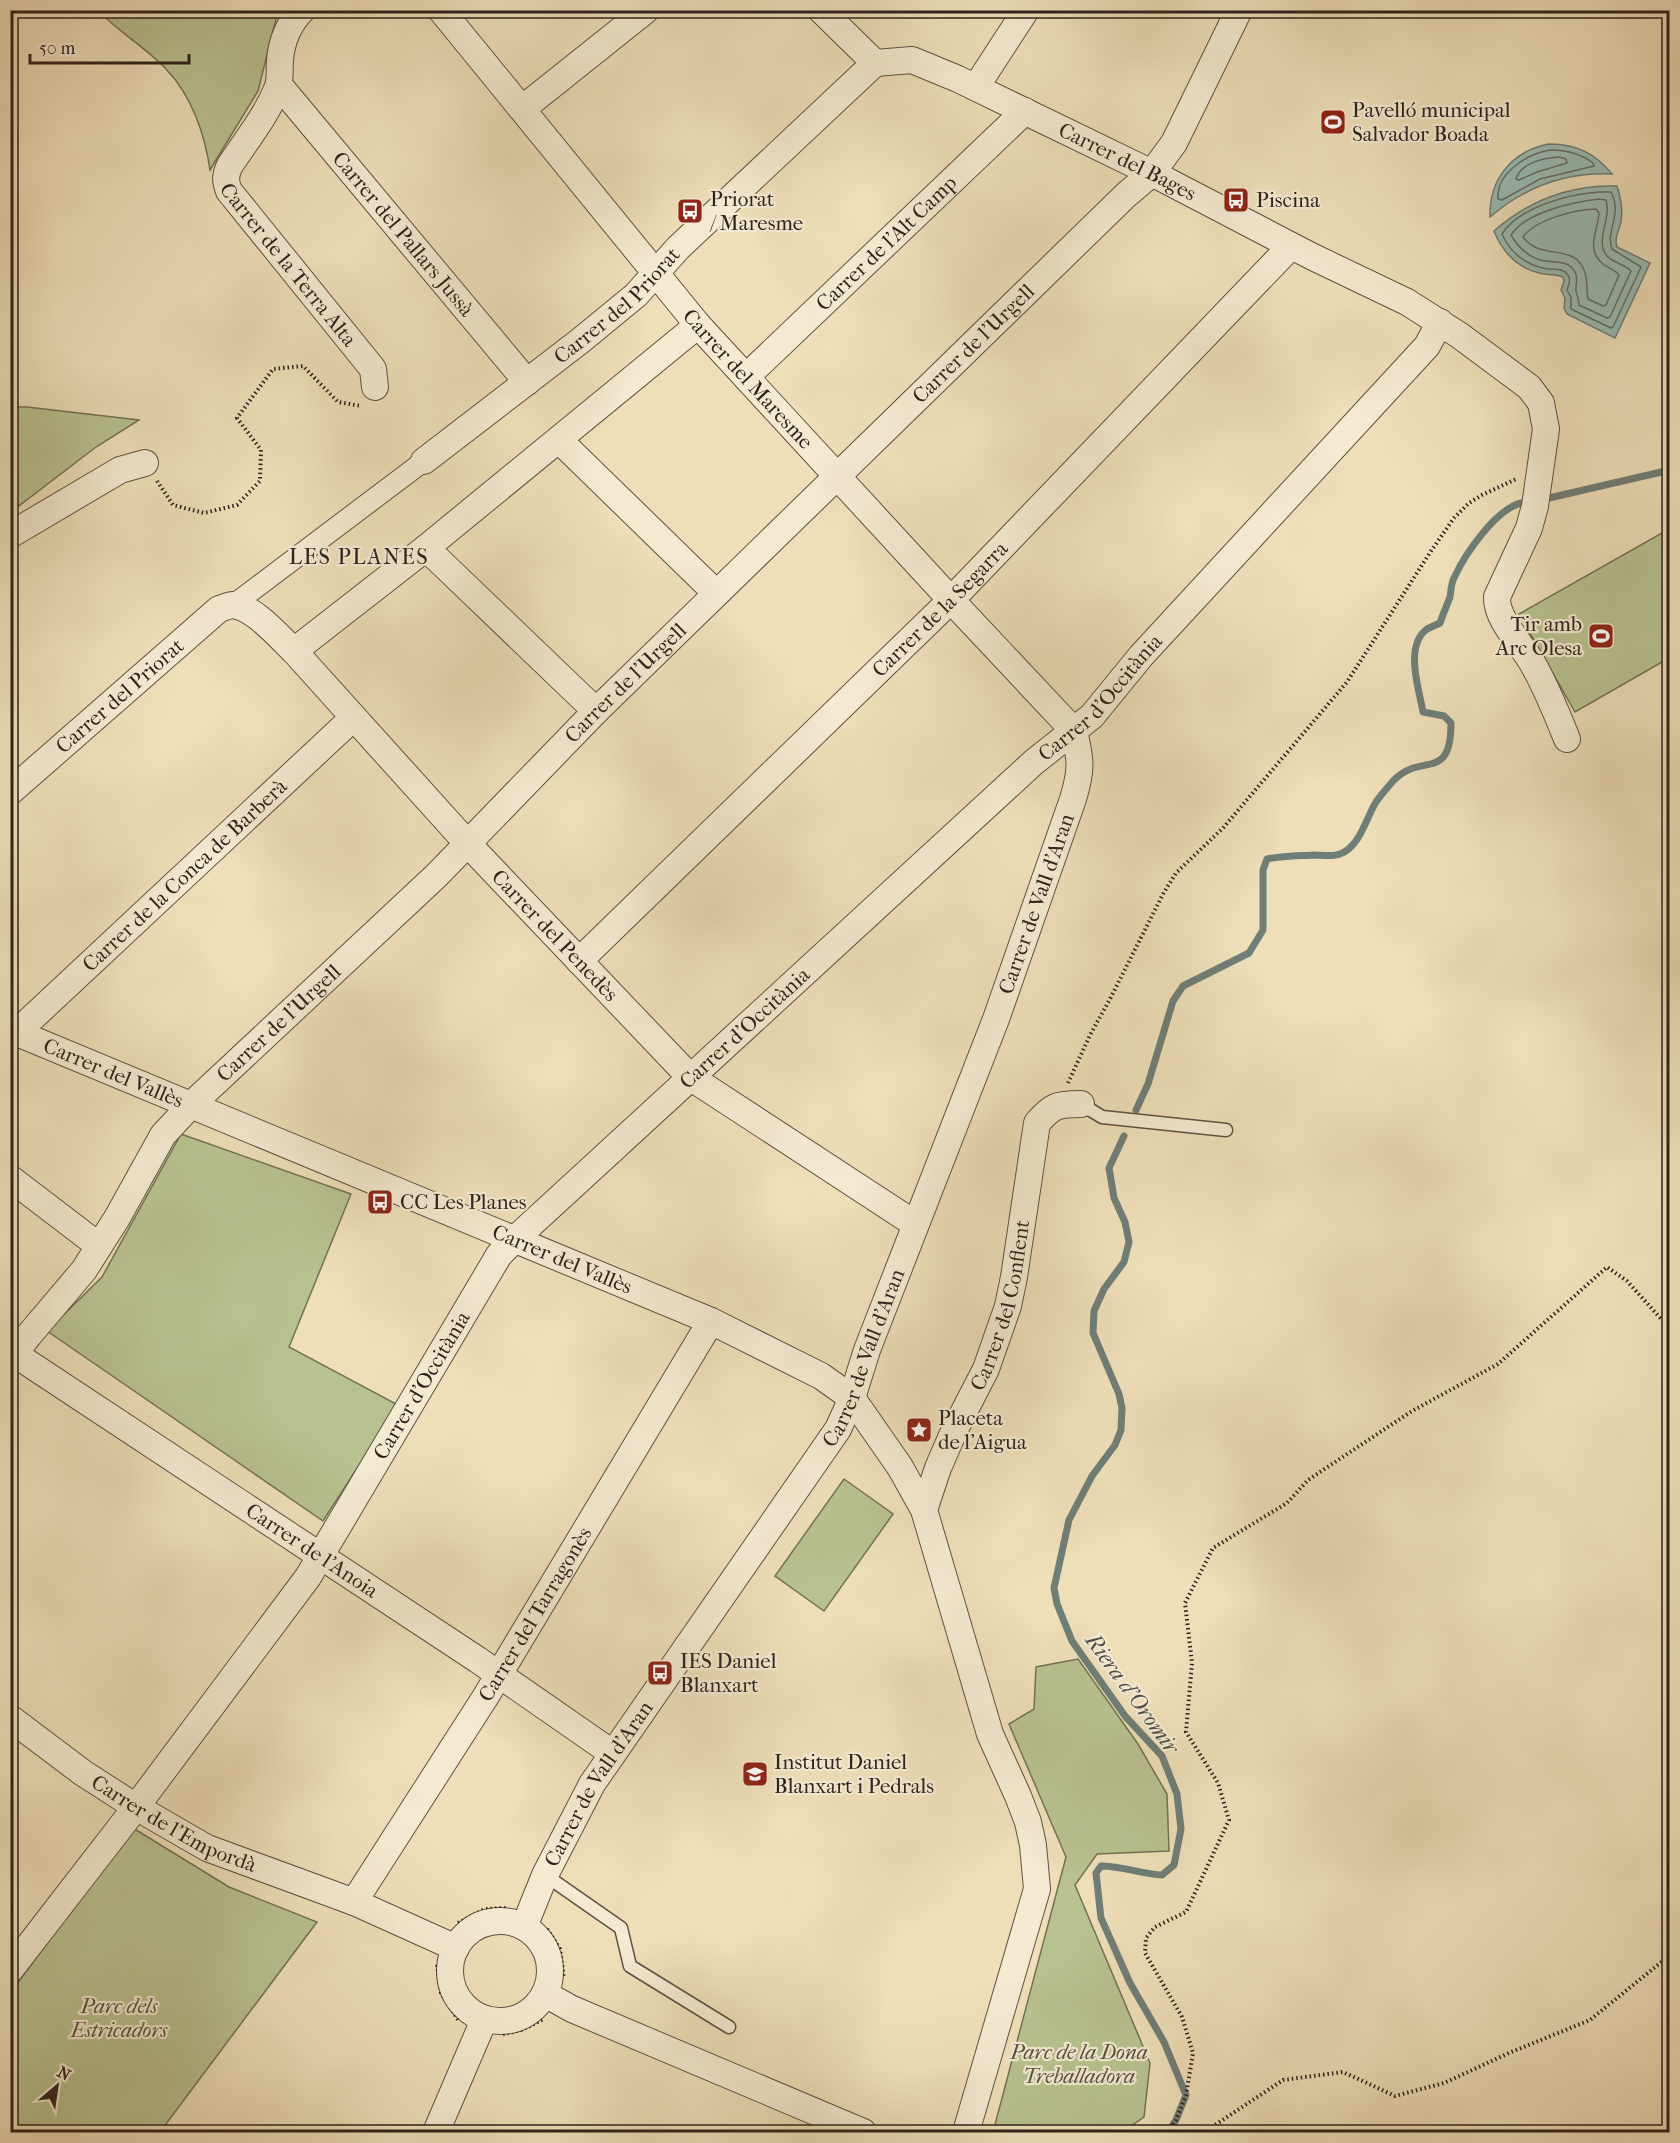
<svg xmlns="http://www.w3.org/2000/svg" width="1680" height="2143" font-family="'IM FELL French Canon',serif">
	<rect width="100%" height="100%" fill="#eedfb9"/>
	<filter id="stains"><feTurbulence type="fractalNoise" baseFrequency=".00333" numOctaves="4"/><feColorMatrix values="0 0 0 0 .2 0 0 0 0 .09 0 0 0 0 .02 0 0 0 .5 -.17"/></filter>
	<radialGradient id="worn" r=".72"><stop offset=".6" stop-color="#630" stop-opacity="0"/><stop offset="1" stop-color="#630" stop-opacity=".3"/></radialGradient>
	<path fill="#b8c290" stroke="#737256" stroke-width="1.5" d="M105,11H278L258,91L210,170C205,135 192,96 166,69C148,50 125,36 106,18Z
		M11,407H27L139,420L96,447L11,512Z
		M1669,529V658L1575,712L1519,614Z
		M181,1134L351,1194L289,1347L398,1405L323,1521L47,1331L102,1277Z
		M844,1479L893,1514L824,1611L775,1576Z
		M1078,1659L1138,1744L1167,1794L1169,1851L1097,1854L1075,1885L1150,2063L1144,2117L1122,2132H993L1066,1857L1009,1724L1034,1709L1036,1667Z
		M133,1828L229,1887L317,1922L160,2132H11L10,1993Z"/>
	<path fill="#9abcb4" stroke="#6f7e77" stroke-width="1.5" d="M1549,144C1576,144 1595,153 1612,174C1566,172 1525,187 1490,217C1489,179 1512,151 1549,144Z
		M1608,186H1617C1621,198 1623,210 1621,222C1619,231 1614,238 1617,247L1650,263L1615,338L1567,314L1564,308L1565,298L1561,290L1564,281L1563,277C1556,274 1547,275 1539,273C1517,268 1502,251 1494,231C1527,202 1564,187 1608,186Z"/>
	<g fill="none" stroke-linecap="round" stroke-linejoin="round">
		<path stroke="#646f68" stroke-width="1.5" d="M1550,150C1566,150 1580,153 1593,163L1594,166L1540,179L1502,200L1498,199C1496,173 1527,154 1550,150Z
			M1559,157L1566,159L1567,163L1537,172L1519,180L1516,179C1521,163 1543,158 1559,157Z
			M1599,192H1611C1623,215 1605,231 1612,249L1641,267L1613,327L1611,328L1571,309V297L1567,290C1569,284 1572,278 1566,273C1562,268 1554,270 1548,269C1527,266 1510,253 1502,234C1519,207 1569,194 1599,192Z
			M1599,199L1606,200C1612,219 1594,241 1607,256C1613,263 1625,264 1631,271L1610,317L1607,318L1579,305C1579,300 1577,295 1576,291C1575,284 1579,279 1575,272C1568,259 1552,263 1540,260C1527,256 1518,247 1511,235C1526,212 1573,202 1599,199Z
			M1596,209L1599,213C1598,231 1585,249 1603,264C1608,268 1615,270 1619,275L1606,305L1603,306L1588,299C1586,289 1588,279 1584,270C1574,243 1540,261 1523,237C1536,219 1574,210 1596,209Z"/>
		<path stroke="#6f7e77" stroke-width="7" d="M1549,498L1670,470
			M1136,1110L1148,1084L1173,1001L1183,986L1249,953L1263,930V870L1267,859C1282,856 1297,856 1313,855C1321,855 1333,857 1340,854C1360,847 1366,818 1376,802C1381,795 1388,787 1394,780C1421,752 1451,783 1451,723L1444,716L1423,712C1419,689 1404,646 1427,629C1431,627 1436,625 1440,623C1443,614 1447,605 1450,597C1451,591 1451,584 1454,578C1465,554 1495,510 1521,503
			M1124,1136L1109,1168L1114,1198L1125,1222L1129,1242L1124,1262L1104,1289L1094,1311L1093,1333L1119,1394L1122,1408L1121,1430L1115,1445L1092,1476L1069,1520L1054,1588L1057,1604L1072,1641L1125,1716L1162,1756L1177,1794L1181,1829L1174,1865L1162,1875C1141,1874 1123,1866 1101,1866L1096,1873L1101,1918L1130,1983L1164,2042L1186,2095L1176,2120L1168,2132"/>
		<defs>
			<path id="service" d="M1081,1104L1102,1117L1226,1130
				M545,1875L621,1928L630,1966L729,2027"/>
			<path id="pedestrian" d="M233,605L424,461"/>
			<g id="minor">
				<path id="s1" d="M302,10C289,23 281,42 280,61C279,70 281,80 277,89C266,116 246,141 230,165C225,175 225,181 229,191L373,369L375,387"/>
				<path id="s2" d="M441,10L698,325L951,600L1074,731"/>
				<path id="s3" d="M821,10L875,63L912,60L958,79L1152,173L1311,256L1407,302L1459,335L1529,387L1541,403L1546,429L1535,506L1529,528L1497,597C1496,620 1523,645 1534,666C1547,689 1557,714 1567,739"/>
				<path id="s4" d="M279,85L527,382"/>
				<path d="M976,87L1026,10"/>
				<path d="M522,109L646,10"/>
				<path id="s5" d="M746,377L1025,111"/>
				<path d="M559,440L716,593"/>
				<path id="s6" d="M424,461L580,341L636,295L678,248L875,63"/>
				<path d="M10,535L120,470L145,463"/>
				<path d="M426,548L596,711"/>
				<path d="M294,651L426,548L698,325"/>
				<path id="s7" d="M10,792L219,609C223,608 229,605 233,605C254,607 280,638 294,651L468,844L690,1077L915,1224"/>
				<path id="s8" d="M579,961L951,600L1291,246"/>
				<path id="s9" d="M10,1030L711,1321L821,1376L852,1398L900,1467L924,1510L990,1734L1018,1796L1028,1822L1033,1845L1037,1889L966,2132"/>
				<path id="s10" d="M16,1033L353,718"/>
				<path d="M10,1178L99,1246"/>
				<path id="s11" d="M10,1351L478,1660L612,1753"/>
				<path id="s12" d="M10,1360L29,1335L84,1270L117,1218L163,1135L191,1105L437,875L596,711L1126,195L1152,173L1174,143L1239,10"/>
				<path id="s13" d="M924,1510L938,1468L954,1431L986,1369L1008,1306L1014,1277L1037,1123C1053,1105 1057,1104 1081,1104"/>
				<path id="s14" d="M10,1718L83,1773L136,1807L207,1848L354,1902L456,1948"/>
				<path id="s15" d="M354,1902L486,1696L711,1321"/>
				<circle cx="500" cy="1971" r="50"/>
				<path id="s16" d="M524,1927L545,1875L592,1784L838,1429L852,1398L867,1350L996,1019L1073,799C1082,769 1081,761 1074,731"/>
				<path id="s17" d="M10,1970L136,1807L308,1577L499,1255L515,1239L1034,762L1092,716L1141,656L1427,346L1440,322"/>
				<path d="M545,1994L572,2009L863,2132"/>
				<path d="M436,2132L484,2020"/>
			</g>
		</defs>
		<use href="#service" stroke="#5e5143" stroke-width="15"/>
		<use href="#pedestrian" stroke="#5e5143" stroke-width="22"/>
		<use href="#minor" stroke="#5e5143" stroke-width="28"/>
		<path stroke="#2e221c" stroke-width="4" stroke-dasharray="1.5 3" stroke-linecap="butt" d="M157,481L173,505L204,513L237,505L260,481L261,450L237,418L273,369L303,366L338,402L361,406
			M1068,1083L1090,1035L1110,999L1163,894L1176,873L1223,828L1347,682L1431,551L1454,518L1469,503L1482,495L1516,479
			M458,1923L485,1909L507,1908
			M547,1929L560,1949L564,1978
			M437,1965L441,1993L459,2021
			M503,2034L521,2030L544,2019
			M884,2128L893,2132
			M1168,2132L1176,2120L1186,2095L1193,2053L1182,2017L1145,1953L1146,1938L1155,1927L1186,1912L1229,1820L1218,1783L1186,1732L1192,1663L1185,1603L1213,1548L1287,1503L1308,1480L1412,1411L1498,1364L1607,1267L1627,1281L1663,1321L1670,1322
			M1210,2132L1215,2125L1283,2080L1343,2072L1395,2096L1444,2083L1509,2053L1590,2020L1670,1955"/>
		<use href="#service" stroke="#f4ead2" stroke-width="12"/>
		<use href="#pedestrian" stroke="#f4ead2" stroke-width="20"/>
		<use href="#minor" stroke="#f4ead2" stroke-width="26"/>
	</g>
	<defs>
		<symbol id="stadium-square" viewBox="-11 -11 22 22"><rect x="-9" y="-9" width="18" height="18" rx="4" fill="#8f2418" stroke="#f4ead2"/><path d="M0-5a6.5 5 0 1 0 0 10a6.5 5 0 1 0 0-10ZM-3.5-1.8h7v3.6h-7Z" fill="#fff"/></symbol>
		<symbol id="bus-square" viewBox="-11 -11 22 22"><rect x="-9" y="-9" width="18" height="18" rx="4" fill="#8f2418" stroke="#f4ead2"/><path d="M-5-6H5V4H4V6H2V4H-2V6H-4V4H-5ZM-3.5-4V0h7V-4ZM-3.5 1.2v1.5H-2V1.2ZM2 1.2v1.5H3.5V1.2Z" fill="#fff"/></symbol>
		<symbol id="sight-square" viewBox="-11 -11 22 22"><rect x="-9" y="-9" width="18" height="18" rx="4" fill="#8f2418" stroke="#f4ead2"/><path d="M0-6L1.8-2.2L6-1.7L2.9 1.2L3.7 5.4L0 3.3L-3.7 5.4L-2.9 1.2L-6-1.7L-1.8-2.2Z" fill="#fff"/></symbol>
		<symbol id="school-square" viewBox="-11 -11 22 22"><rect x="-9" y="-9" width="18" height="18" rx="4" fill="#8f2418" stroke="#f4ead2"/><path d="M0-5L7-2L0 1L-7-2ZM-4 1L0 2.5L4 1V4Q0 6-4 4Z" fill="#fff"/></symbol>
	</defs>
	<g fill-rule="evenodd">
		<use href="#stadium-square" x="1318" y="107" width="30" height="30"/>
		<use href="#bus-square" x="1221" y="185" width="30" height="30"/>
		<use href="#bus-square" x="675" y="196" width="30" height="30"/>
		<use href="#stadium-square" x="1586" y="621" width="30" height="30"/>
		<use href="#bus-square" x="365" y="1187" width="30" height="30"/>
		<use href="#sight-square" x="904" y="1415" width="30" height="30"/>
		<use href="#bus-square" x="645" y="1658" width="30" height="30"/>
		<use href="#school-square" x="740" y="1759" width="30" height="30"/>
	</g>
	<g text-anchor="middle" stroke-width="4.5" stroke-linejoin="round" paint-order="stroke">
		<g font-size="21" fill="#2e221c" stroke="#f4ead2" text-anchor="start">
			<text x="1352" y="117">Pavelló municipal<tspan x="1352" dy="24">Salvador Boada</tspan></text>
			<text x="710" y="206">Priorat<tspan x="710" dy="24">/ Maresme</tspan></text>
			<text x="1256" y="207">Piscina</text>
			<text x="1582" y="631" text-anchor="end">Tir amb<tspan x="1582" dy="24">Arc Olesa</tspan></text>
			<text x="400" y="1209">CC Les Planes</text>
			<text x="938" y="1425">Placeta<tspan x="938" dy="24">de l'Aigua</tspan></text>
			<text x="680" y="1668">IES Daniel<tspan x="680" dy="24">Blanxart</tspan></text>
			<text x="774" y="1769">Institut Daniel<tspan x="774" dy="24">Blanxart i Pedrals</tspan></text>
		</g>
		<g font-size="21" fill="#2e221c" stroke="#f4ead2">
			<text dy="7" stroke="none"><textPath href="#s3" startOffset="351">Carrer del Bages</textPath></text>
			<text dy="7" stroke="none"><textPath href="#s4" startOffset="194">Carrer del Pallars Jussà</textPath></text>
			<text dy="7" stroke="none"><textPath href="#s5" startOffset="194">Carrer de l'Alt Camp</textPath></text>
			<text dy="7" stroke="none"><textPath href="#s1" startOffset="296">Carrer de la Terra Alta</textPath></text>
			<text dy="7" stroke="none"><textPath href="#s6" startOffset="248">Carrer del Priorat</textPath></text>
			<text dy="7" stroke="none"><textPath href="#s12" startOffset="1406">Carrer de l'Urgell</textPath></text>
			<text dy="7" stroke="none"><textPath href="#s2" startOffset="480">Carrer del Maresme</textPath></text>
			<text dy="7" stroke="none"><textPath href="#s8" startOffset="504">Carrer de la Segarra</textPath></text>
			<text dy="7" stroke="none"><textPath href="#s12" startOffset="920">Carrer de l'Urgell</textPath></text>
			<text dy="7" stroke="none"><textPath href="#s7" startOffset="146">Carrer del Priorat</textPath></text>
			<text dy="7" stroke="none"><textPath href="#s17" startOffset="1688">Carrer d'Occitània</textPath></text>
			<text dy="7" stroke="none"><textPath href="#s10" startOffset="231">Carrer de la Conca de Barberà</textPath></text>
			<text dy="7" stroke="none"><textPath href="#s16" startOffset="1152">Carrer de Vall d'Aran</textPath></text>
			<text dy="7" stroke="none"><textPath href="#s7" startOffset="756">Carrer del Penedès</textPath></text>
			<text dy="7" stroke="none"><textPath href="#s12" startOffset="434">Carrer de l'Urgell</textPath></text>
			<text dy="7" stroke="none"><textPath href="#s17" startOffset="1202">Carrer d'Occitània</textPath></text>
			<text dy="7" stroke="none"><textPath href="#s9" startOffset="112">Carrer del Vallès</textPath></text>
			<text dy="7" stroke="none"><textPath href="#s9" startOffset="598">Carrer del Vallès</textPath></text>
			<text dy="7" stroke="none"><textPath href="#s13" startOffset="220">Carrer del Conflent</textPath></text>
			<text dy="7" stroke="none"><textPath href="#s16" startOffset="666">Carrer de Vall d'Aran</textPath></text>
			<text dy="7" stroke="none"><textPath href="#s17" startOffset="716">Carrer d'Occitània</textPath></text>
			<text dy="7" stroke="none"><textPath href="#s11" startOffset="362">Carrer de l'Anoia</textPath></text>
			<text dy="7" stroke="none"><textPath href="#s15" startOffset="340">Carrer del Tarragonès</textPath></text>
			<text dy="7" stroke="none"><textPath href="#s16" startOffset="162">Carrer de Vall d'Aran</textPath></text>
			<text dy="7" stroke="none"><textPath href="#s14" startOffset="196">Carrer de l'Empordà</textPath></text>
		</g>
		<g font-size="21" font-style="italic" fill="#57523f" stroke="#f4ead2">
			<text x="119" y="2013">Parc dels<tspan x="119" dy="24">Estricadors</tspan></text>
			<text x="1079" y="2059">Parc de la Dona<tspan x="1079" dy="24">Treballadora</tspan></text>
		</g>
		<g font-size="22" letter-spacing="1.5" fill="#2e221c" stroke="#f4ead2">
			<text x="359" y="564">LES PLANES</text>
		</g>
		<g font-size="22" font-style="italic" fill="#4e504a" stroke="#f4ead2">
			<text transform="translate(1133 1693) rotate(54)" y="8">Riera d'Oromir</text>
		</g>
	</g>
	<rect width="1680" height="2143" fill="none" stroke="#eedfb9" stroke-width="36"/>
	<rect x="12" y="12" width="1656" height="2119" fill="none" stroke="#2e221c" stroke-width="3"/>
	<rect x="18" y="18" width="1644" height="2107" fill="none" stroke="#2e221c" stroke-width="1.5"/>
	<g transform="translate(57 2086) rotate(29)" stroke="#f4ead2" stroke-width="4.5" paint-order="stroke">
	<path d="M0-4.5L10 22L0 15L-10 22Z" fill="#2e221c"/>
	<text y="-9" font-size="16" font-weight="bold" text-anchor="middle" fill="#2e221c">N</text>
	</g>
	<path d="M30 54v9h159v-9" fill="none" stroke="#2e221c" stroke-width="3"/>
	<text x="39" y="54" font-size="18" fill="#2e221c" stroke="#f4ead2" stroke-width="4.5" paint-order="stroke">50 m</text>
	<rect width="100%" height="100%" filter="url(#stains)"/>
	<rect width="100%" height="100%" fill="url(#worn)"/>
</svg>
